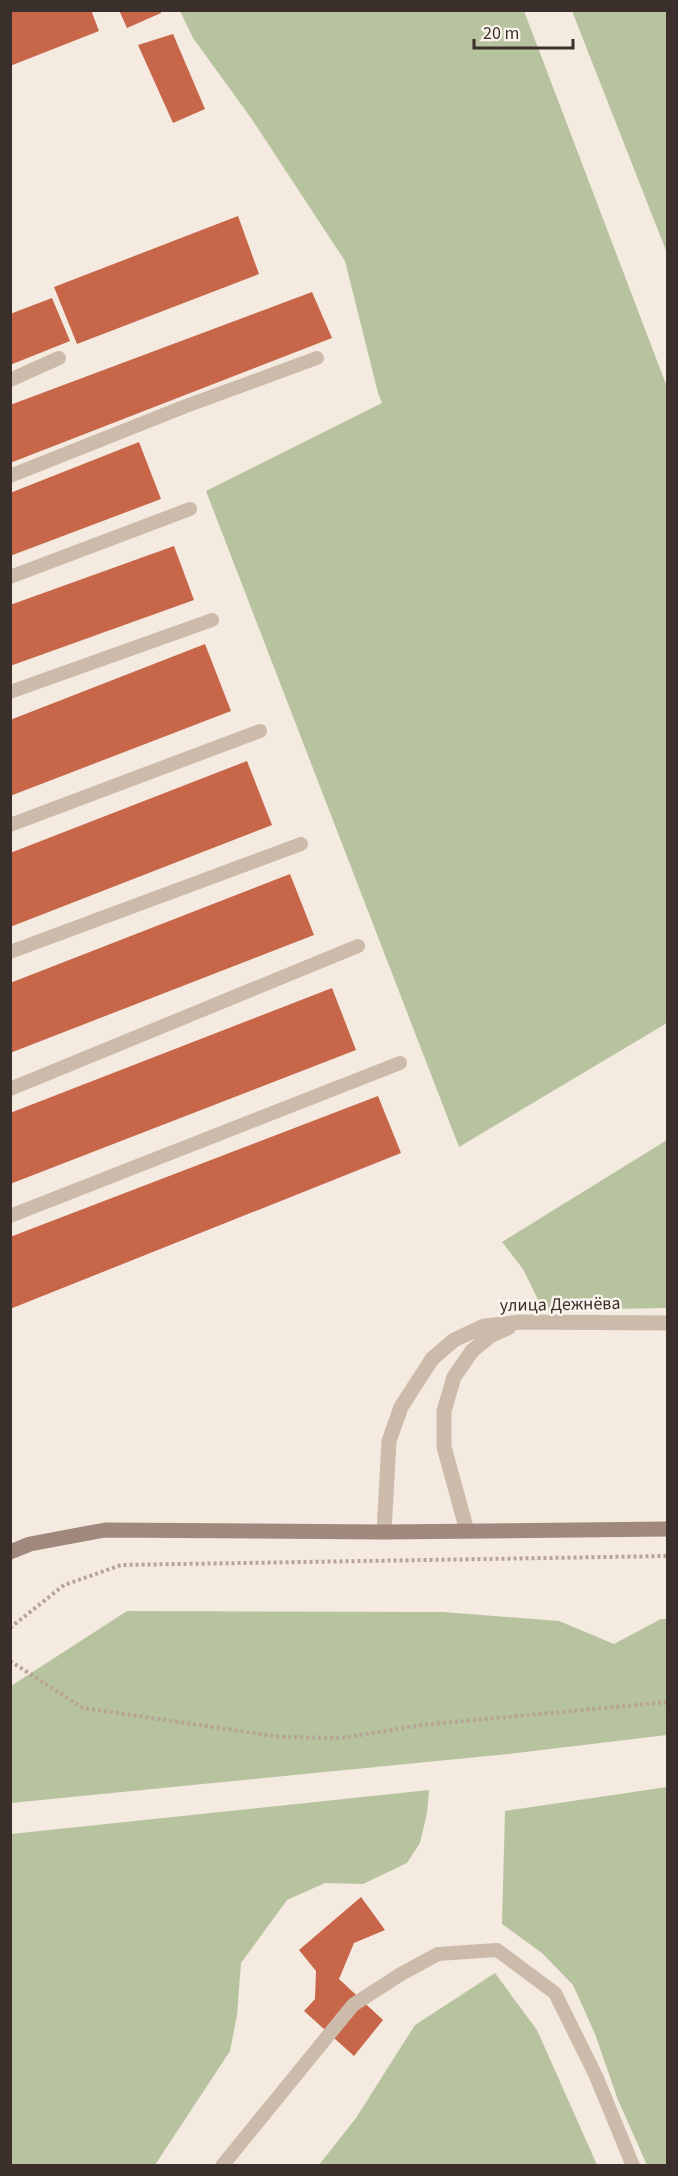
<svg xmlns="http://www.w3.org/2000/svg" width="678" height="2176" font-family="'Source Sans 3',sans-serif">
	<rect width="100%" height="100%" fill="#f4eae0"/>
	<path fill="#b7c39f" d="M180,11H524L667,387V1023L459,1147L206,491L382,403L378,393L345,261L251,118L193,38Z
		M572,11H667V253Z
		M667,1140V1308L543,1310L523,1269L502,1242Z
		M127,1611L443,1612L559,1621L614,1644L661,1619H667V1735L508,1754L11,1803V1686Z
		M667,1787V2165H647L618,2100L595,2034L573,1985L542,1953L502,1924L505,1811Z
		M429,1790L427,1813L420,1843L407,1863L363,1884L325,1883L287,1900L241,1963L237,2015L230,2051L155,2165H11V1834Z
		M495,1973L537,2030L597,2165H319L356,2118L415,2025Z"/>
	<path fill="#c86649" d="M10,10H91L99,31L10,66Z
		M119,10H160L161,13L127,28Z
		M173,34L205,109L173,123L138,45Z
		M238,216L259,274L77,344L54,287Z
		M312,292L332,338L10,463V405Z
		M52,298L70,341L10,365V314Z
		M139,442L161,499L10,556V493Z
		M174,546L194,600L10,666V605Z
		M205,644L231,711L10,796V720Z
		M247,761L272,825L10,927V853Z
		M290,874L314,935L10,1053V983Z
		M332,988L356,1050L10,1184V1113Z
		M378,1096L401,1153L10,1309V1237Z
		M361,1897L385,1930L354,1943L339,1979L383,2020L354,2056L304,2011L315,1999L316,1971L299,1950Z"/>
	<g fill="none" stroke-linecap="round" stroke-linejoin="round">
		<path stroke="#b8a495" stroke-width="4" stroke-dasharray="3 3" stroke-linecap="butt" d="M10,1628L64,1585L121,1565L668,1556
			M10,1661L83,1708L281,1737L341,1738L422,1725L668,1702"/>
		<path stroke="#ccbaab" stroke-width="14" d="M10,380L59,358
			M10,476L186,406L317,358
			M10,577L190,509
			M10,692L212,620
			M10,825L260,731
			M10,952L301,844
			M10,1089L358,946
			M10,1216L400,1063
			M222,2166L353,2005L401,1974L438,1954L497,1950L555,1993L596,2076L633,2166"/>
		<path stroke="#ccbaab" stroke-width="15" d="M467,1531L444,1447V1411L454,1377L472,1351L490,1336L508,1328
			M384,1532L389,1441L401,1407L432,1359L454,1340L484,1326L521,1322L668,1323"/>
		<path stroke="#a0897c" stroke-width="15" d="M10,1552L30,1544L105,1530L384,1532L668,1529"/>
	</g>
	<g text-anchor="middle" stroke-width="5" stroke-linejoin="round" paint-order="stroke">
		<g font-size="18" fill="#3a2f2a" stroke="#fbf4ec">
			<text transform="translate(560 1304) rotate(-1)" y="6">улица Дежнёва</text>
		</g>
	</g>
	<rect width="678" height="2176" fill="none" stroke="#3a2f2a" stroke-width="24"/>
	<path d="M474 39v9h99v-9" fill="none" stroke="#3a2f2a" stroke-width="3"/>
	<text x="483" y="39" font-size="18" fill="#3a2f2a" stroke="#fbf4ec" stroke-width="4.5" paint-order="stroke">20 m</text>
</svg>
